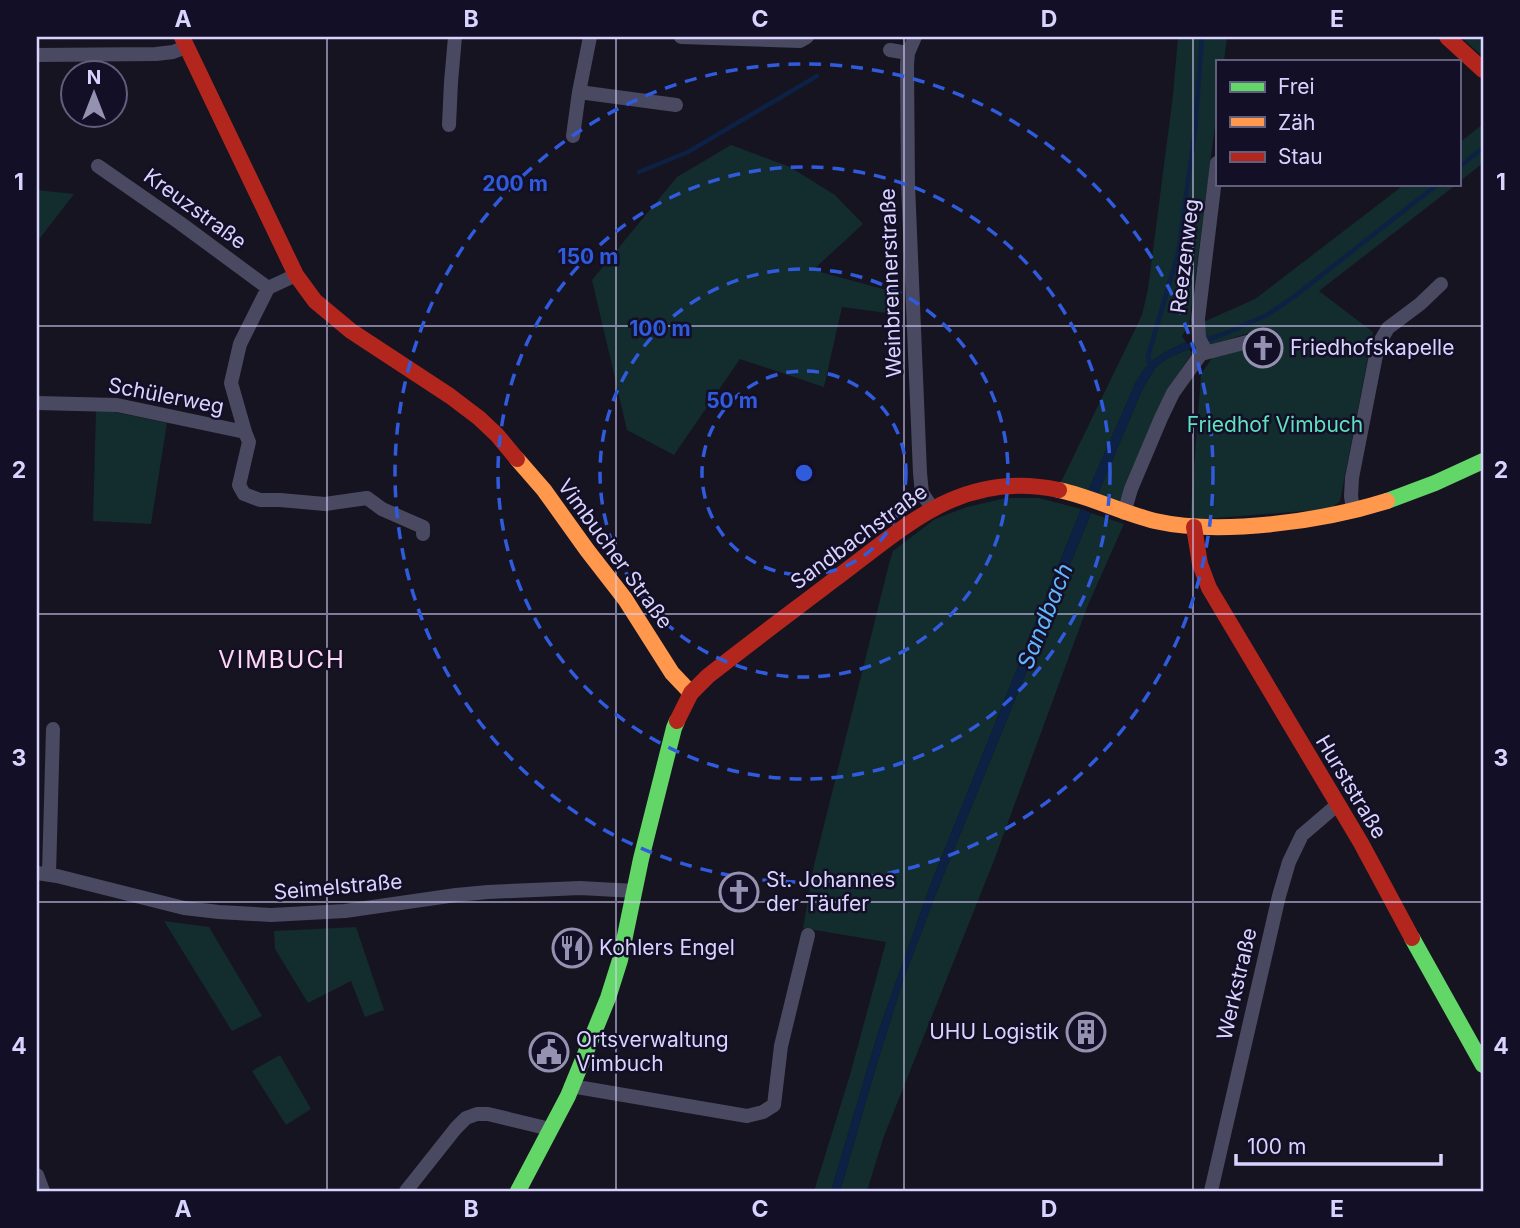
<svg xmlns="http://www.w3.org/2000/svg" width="1520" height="1228" font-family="Inter,sans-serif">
	<rect width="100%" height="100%" fill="#161421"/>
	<path fill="#132c2d" d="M1178,37H1227L1224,61H1217V111L1189,326L1182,336L1186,342C1162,353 1149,359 1136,382L1088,491L1061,482L1142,315L1148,289L1173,95Z
		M1461,37H1483V57Z
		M1483,124V163L1459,182V143Z
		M731,145L790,167L835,195L863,224L813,270L894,292V314L842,307L824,387L740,359L674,455L627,430L592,280L677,177Z
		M1405,184H1457L1319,291L1373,332L1340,501L1331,509L1190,520L1201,374L1212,358L1252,346V332L1207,346L1201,323L1255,299Z
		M37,190L74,194L37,242Z
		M1189,349L1192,353L1175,379L1119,503L1098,494L1142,390L1155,368L1166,359Z
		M96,408L167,423L151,524L93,521Z
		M1006,498H1039L1081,509L930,886L879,1030L831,1191H814L850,1075L886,942L803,928L814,865L889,564L893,551L935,519L967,507Z
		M1091,513L1124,524L1088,605L993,863L884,1136L867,1191H840L875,1070L902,983L935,896Z
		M164,921L209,927L262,1016L232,1031Z
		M356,927L384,1010L365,1017L351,981L308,1003L275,949L274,931Z
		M280,1055L311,1109L286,1125L252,1071Z"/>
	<path fill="#0d2144" d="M1186,342L1189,349L1166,359L1155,368L1142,390L1098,494L1088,491L1136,382C1149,359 1162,353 1186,342Z
		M1081,509L1091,513L935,896L902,983L875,1070L840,1191H831L879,1030L930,886Z"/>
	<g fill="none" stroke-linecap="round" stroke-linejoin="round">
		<path stroke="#0d2144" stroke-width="4.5" d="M1459,167L1483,148
			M639,172L688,152L817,76
			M1183,348L1224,334L1267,315L1295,296L1438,184
			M1150,367L1148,356L1178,254L1195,130L1202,37"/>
		<path stroke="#4a4962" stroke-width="14" d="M681,37L800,41L807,37
			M915,37L908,53L907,65L908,185L920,473L922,493L932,508
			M890,50L908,53
			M37,55L156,54L173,52L186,47
			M579,92L676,105
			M449,125L451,82L455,37
			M573,136L579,92L590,37
			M98,166L180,223L268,288
			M1201,354L1204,348L1199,338L1198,319L1217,163
			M37,403L117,405L245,432L231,383L240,344L268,288L296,275
			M245,432L249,442L239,485L244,494L260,500H280L325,504L367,498L382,509L423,527V534
			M1353,510L1351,496L1352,478L1378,345L1388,328L1420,304L1441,284
			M1124,513L1131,489L1161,418L1173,393L1201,354L1255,340L1254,358L1258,357
			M37,873L57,876L184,908L219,912L271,915L345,911L456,895L488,892L580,888L635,891
			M49,874L53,729
			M571,1086L747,1116L763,1112L774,1105L781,1046L808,935
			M37,1175L43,1191
			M406,1191L456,1128L466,1118L477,1114H488L550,1129
			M1211,1191L1279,896L1289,862L1302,835L1337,805"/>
		<path stroke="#63d668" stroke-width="16" d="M1387,501L1435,483L1483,461
			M1412,938L1483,1065
			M518,1191L568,1096L608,998L620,960L641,859L674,728L677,721"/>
		<path stroke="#ff974d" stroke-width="16" d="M517,459L544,490L587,550L625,599L672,673L691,693
			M1059,490C1092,497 1122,513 1155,521C1221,536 1323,521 1387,501"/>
		<path stroke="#b3261e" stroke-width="16" d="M182,37L296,275L315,301L351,331L450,396L479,418L497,435L517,459
			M1447,37L1483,70
			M1194,527L1200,564L1209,588L1361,843L1412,938
			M677,721L691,693L708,676C750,643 793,611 835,579C906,526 962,469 1059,490"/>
	</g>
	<path fill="none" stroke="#d9d4ff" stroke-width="2" stroke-opacity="0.55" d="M327,37V1191M616,37V1191M904,37V1191M1193,37V1191M37,326H1483M37,614H1483M37,902H1483"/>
	<g fill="none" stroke="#305bdc" stroke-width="3.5" stroke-dasharray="12 9">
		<circle cx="804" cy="473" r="102"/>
		<circle cx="804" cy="473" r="204"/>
		<circle cx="804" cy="473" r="306"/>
		<circle cx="804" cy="473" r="409"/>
	</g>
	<defs>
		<symbol id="church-ring" viewBox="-11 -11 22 22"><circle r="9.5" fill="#130f26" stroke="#9591b1" stroke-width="1.5"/><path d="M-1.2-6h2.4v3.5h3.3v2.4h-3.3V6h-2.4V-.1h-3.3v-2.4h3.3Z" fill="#9591b1"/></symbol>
		<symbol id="restaurant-ring" viewBox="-11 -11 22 22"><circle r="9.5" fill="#130f26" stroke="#9591b1" stroke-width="1.5"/><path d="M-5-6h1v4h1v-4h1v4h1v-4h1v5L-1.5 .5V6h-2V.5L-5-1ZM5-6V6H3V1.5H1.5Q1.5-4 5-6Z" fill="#9591b1"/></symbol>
		<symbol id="building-ring" viewBox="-11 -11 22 22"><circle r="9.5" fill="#130f26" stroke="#9591b1" stroke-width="1.5"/><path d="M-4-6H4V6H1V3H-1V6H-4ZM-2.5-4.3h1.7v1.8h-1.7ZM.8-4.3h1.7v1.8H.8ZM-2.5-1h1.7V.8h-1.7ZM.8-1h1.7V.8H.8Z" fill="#9591b1"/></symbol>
		<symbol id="civic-ring" viewBox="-11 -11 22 22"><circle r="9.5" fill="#130f26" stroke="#9591b1" stroke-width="1.5"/><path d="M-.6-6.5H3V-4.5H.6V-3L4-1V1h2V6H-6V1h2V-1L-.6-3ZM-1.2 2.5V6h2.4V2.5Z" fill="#9591b1"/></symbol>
	</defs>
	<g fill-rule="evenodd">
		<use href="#church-ring" x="1241" y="326" width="44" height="44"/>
		<use href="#church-ring" x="717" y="870" width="44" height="44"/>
		<use href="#restaurant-ring" x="550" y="926" width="44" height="44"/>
		<use href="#building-ring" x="1064" y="1010" width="44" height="44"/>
		<use href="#civic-ring" x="527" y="1030" width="44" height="44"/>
	</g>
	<g text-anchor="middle" stroke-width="5" stroke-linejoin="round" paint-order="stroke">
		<g font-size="21" fill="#d9d4ff" stroke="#130f26">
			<text transform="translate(195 209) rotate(36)" y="7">Kreuzstraße</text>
			<text transform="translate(1185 256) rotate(-83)" y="7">Reezenweg</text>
			<text transform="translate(891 283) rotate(-92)" y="7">Weinbrennerstraße</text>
			<text transform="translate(166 396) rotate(11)" y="7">Schülerweg</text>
			<text transform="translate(859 537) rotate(-36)" y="7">Sandbachstraße</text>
			<text transform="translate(615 554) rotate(54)" y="7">Vimbucher Straße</text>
			<text transform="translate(1351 787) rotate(59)" y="7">Hurststraße</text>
			<text transform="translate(338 887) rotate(-5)" y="7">Seimelstraße</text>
			<text transform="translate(1237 984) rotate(-77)" y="7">Werkstraße</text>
		</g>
		<g font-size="21" fill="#d9d4ff" stroke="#130f26" text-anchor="start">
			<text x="1290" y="355">Friedhofskapelle</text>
			<text x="766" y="887">St. Johannes<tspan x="766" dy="24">der Täufer</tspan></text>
			<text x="599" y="955">Kohlers Engel</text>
			<text x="1059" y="1039" text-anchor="end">UHU Logistik</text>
			<text x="576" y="1047">Ortsverwaltung<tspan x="576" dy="24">Vimbuch</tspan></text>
		</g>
		<g font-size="21" fill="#5fe0c0" stroke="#130f26">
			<text x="1275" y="432">Friedhof Vimbuch</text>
		</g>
		<g font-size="23" font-style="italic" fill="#62b6ff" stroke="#130f26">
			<text transform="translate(1045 616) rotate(-68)" y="8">Sandbach</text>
		</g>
		<g font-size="24" letter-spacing="2" fill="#ffd6f0" stroke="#130f26">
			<text x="282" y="668">VIMBUCH</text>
		</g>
	</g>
	<circle cx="804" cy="473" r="10" fill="#305bdc" stroke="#130f26" stroke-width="3.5"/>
	<g font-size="21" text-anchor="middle" font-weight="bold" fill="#305bdc" stroke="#130f26" stroke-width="5" stroke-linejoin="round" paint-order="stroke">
		<text x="515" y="191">200 m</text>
		<text x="588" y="264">150 m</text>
		<text x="660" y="336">100 m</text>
		<text x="732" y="408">50 m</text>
	</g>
	<rect width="1520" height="1228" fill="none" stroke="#130f26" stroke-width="77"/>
	<rect x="1216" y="60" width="245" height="126" fill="#130f26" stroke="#625e7d" stroke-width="2"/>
	<rect x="1230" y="82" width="35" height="10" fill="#63d668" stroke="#625e7d" stroke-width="2"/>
	<text x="1278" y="94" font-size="21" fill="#d9d4ff">Frei</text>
	<rect x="1230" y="117" width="35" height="10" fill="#ff974d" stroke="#625e7d" stroke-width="2"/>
	<text x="1278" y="130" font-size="21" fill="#d9d4ff">Zäh</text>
	<rect x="1230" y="152" width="35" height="10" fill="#b3261e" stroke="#625e7d" stroke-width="2"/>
	<text x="1278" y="164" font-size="21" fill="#d9d4ff">Stau</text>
	<g transform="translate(94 94)"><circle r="33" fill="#130f26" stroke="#625e7d" stroke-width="2"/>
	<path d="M0-5L12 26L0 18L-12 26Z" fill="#9591b1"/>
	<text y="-10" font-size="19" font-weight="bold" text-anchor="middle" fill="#d9d4ff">N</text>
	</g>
	<path d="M1236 1154v10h205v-10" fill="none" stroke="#d9d4ff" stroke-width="3.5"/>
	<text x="1247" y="1154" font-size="21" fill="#d9d4ff" stroke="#130f26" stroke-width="5" paint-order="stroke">100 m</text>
	<rect x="38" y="38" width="1444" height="1152" fill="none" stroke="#d9d4ff" stroke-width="2.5"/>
	<g font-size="23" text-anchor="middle" font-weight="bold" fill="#d9d4ff">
		<text x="183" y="27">A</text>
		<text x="471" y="27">B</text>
		<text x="760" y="27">C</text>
		<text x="1049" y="27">D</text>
		<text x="1337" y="27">E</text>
		<text x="19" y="190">1</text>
		<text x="1501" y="190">1</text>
		<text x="19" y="478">2</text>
		<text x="1501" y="478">2</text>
		<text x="19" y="766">3</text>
		<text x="1501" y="766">3</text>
		<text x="19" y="1054">4</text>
		<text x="1501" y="1054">4</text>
		<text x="183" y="1217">A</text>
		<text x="471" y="1217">B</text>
		<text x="760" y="1217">C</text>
		<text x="1049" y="1217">D</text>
		<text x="1337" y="1217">E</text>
	</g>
</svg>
